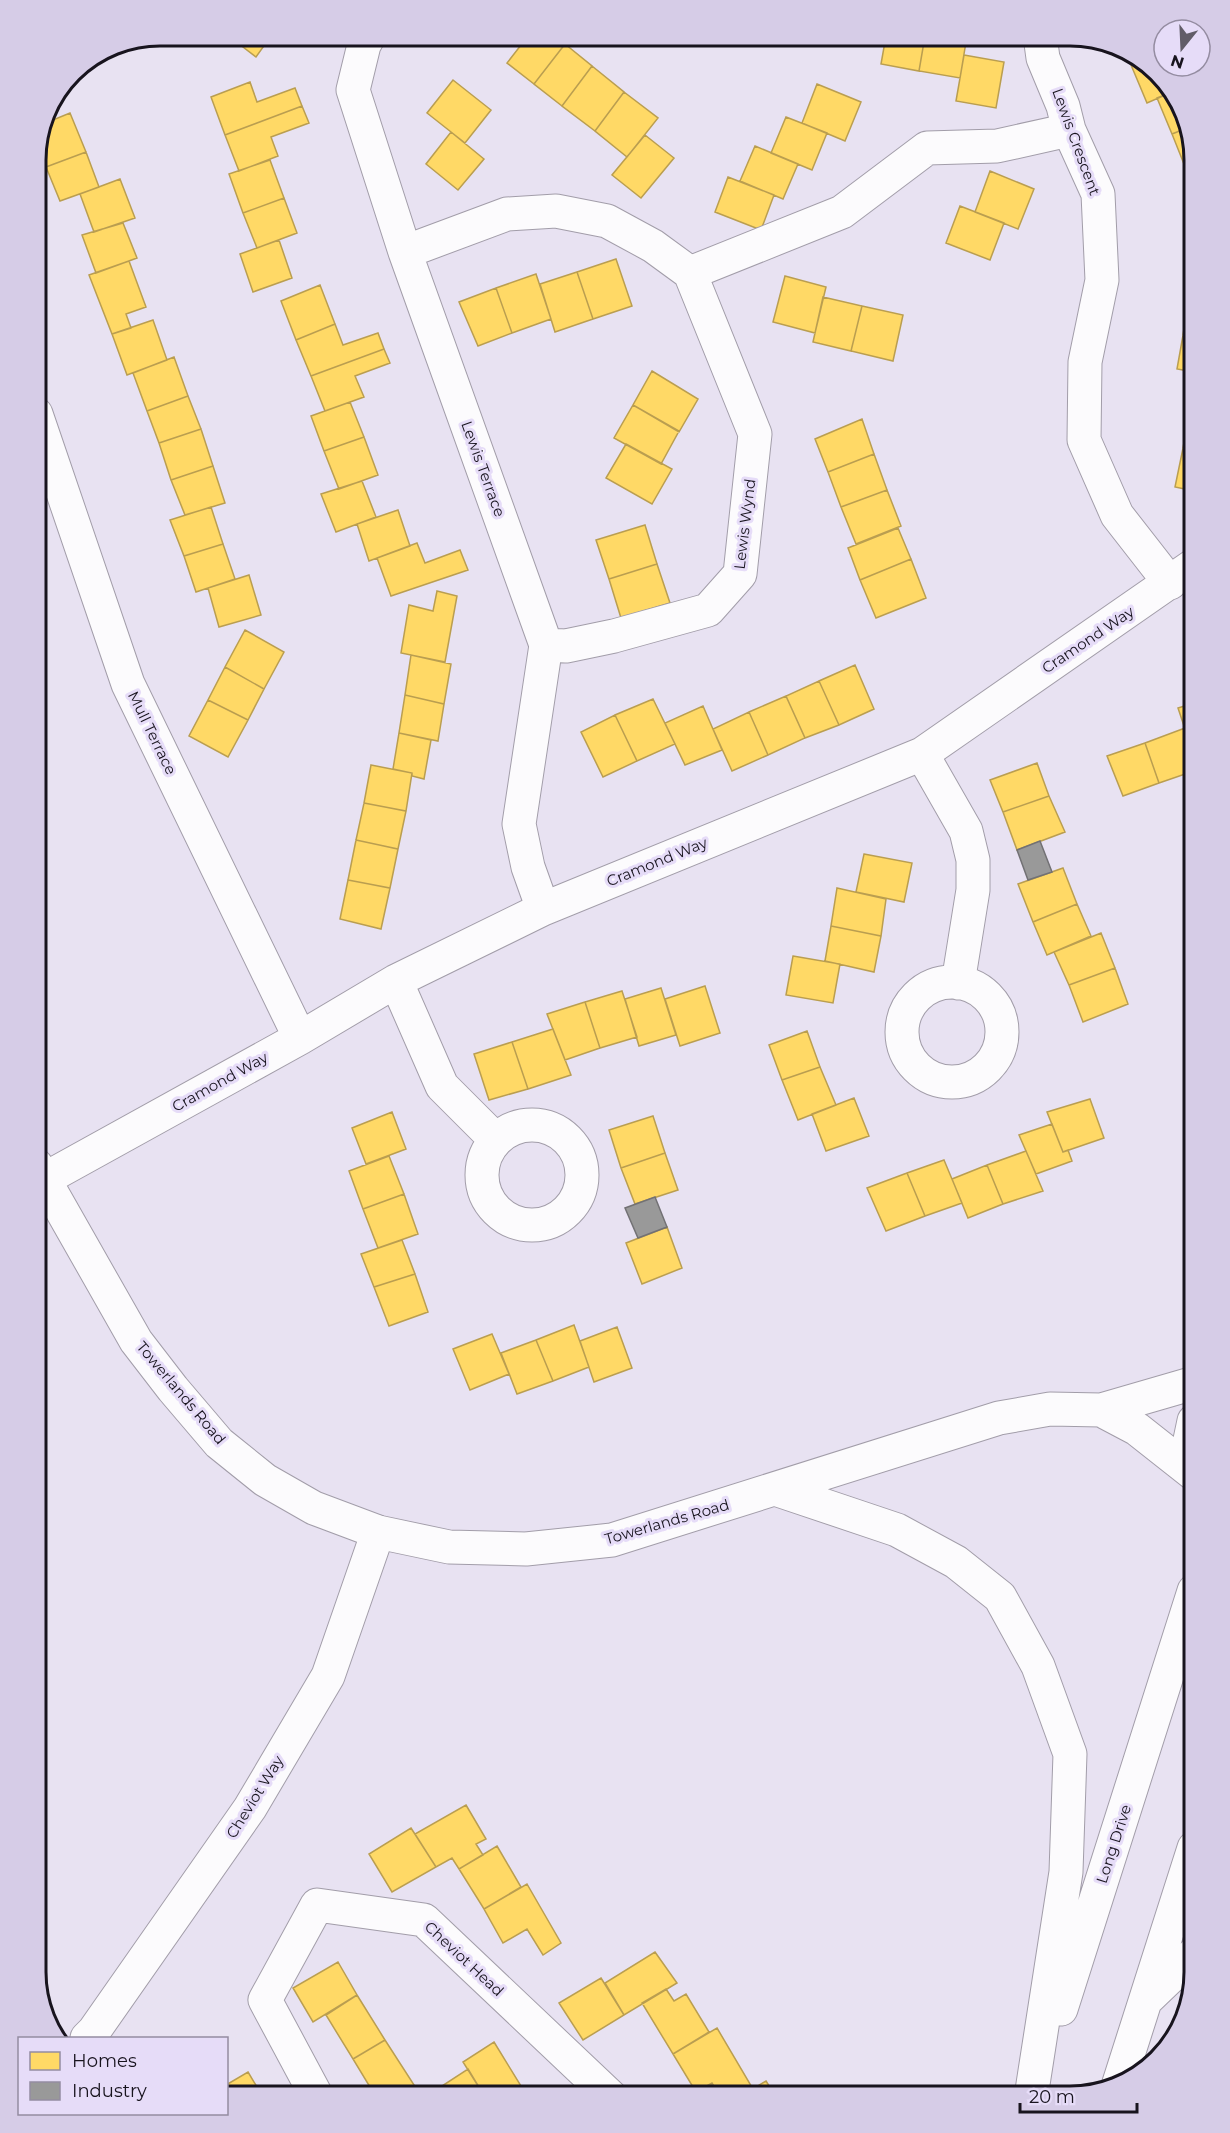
<svg xmlns="http://www.w3.org/2000/svg" width="1230" height="2133" font-family="Montserrat,sans-serif">
	<rect width="100%" height="100%" fill="#e8e2f2"/>
	<path fill="#ffd966" stroke="#ba9e50" stroke-width="1.5" d="M246,36H271L256,57L239,44Z
		M528,36H555L565,44L534,84L507,63Z
		M886,36H925L919,71L881,64Z
		M925,36H967L960,78L919,71Z
		M565,44L592,66L562,106L534,84Z
		M1126,53L1139,57L1170,93L1147,103Z
		M964,55L1004,62L996,108L956,101Z
		M592,66L624,92L595,131L562,106Z
		M453,80L491,110L465,143L427,113Z
		M250,82L257,102L295,88L302,106L225,135L211,97Z
		M817,84L861,102L845,141L802,123Z
		M624,92L658,118L627,157L595,131Z
		M1170,93L1181,106L1187,128L1172,134L1157,98Z
		M302,106L309,123L271,137L278,156L239,171L225,135Z
		M70,113L86,152L46,167L38,146L43,124Z
		M786,117L827,133L812,170L771,153Z
		M1187,128L1194,166L1186,169L1172,134Z
		M451,132L484,159L458,190L426,164Z
		M645,135L674,158L641,198L612,175Z
		M755,146L798,164L783,199L740,181Z
		M86,152L99,187L60,201L46,167Z
		M270,160L284,198L243,213L229,174Z
		M1194,166V193L1186,169Z
		M990,171L1034,189L1018,229L975,212Z
		M728,177L774,195L761,230L715,212Z
		M120,179L135,218L94,232L80,194Z
		M284,198L297,233L257,248L243,213Z
		M960,206L1004,223L990,260L946,243Z
		M123,223L137,258L96,273L82,235Z
		M279,240L292,278L253,292L240,254Z
		M616,259L632,306L593,319L577,272Z
		M129,261L146,307L126,314L131,328L112,334L89,275Z
		M577,272L593,319L555,332L540,284Z
		M536,274L551,319L512,333L496,288Z
		M785,276L826,287L815,333L773,322Z
		M320,285L335,324L296,340L281,301Z
		M496,288L512,333L478,346L459,302Z
		M823,297L862,306L851,351L813,342Z
		M1189,300L1194,301V337L1183,335Z
		M862,306L903,315L893,361L851,351Z
		M153,320L167,360L127,375L112,334Z
		M335,324L343,345L378,333L384,349L311,376L296,340Z
		M1183,335L1194,337V372L1177,369Z
		M384,349L390,363L355,376L364,397L325,411L311,376Z
		M174,357L188,396L147,411L133,373Z
		M652,371L698,399L679,432L633,405Z
		M188,396L201,429L159,443L147,411Z
		M350,402L364,437L324,451L311,416Z
		M633,405L679,431L661,464L614,438Z
		M1190,411L1194,412V450L1183,448Z
		M862,419L874,454L828,472L815,439Z
		M201,429L213,466L171,480L159,443Z
		M364,437L378,475L339,489L324,451Z
		M626,444L672,469L652,504L606,478Z
		M1183,448L1194,450V491L1175,487Z
		M874,454L887,490L841,507L828,472Z
		M213,466L225,503L185,515L171,480Z
		M362,481L376,517L336,532L321,494Z
		M887,490L901,526L856,544L841,507Z
		M211,507L223,544L184,556L170,520Z
		M398,510L410,546L369,561L357,524Z
		M645,525L657,564L609,579L596,540Z
		M898,528L911,559L860,580L848,548Z
		M417,543L425,563L460,550L468,570L391,596L377,558Z
		M223,544L235,579L196,592L184,556Z
		M911,559L926,598L876,618L860,580Z
		M657,564L670,603L621,618L609,579Z
		M249,575L261,615L219,627L208,588Z
		M437,591L457,596L445,662L401,653L409,605L433,611Z
		M245,630L284,652L264,689L225,667Z
		M411,655L451,664L444,704L405,695Z
		M855,665L874,709L839,725L819,681Z
		M225,667L264,689L248,720L208,700Z
		M819,681L839,725L805,738L786,696Z
		M405,695L444,704L438,741L399,733Z
		M786,696L805,738L768,755L749,712Z
		M653,699L675,744L637,761L615,715Z
		M208,700L248,720L228,757L189,736Z
		M1194,703V746L1191,747L1178,708Z
		M703,706L722,750L685,765L665,723Z
		M749,712L768,755L732,771L713,729Z
		M615,715L637,761L603,777L581,732Z
		M1185,728L1194,754V771L1159,783L1145,743Z
		M399,733L431,740L424,779L412,776V773L393,769Z
		M1145,743L1159,783L1123,796L1107,756Z
		M1037,763L1049,796L1003,812L990,780Z
		M371,765L412,773L406,811L364,803Z
		M1049,796L1065,832L1017,850L1003,812Z
		M364,803L406,811L398,849L356,840Z
		M356,840L398,849L390,888L348,880Z
		M864,854L912,863L904,902L856,892Z
		M1063,868L1077,904L1033,922L1018,884Z
		M348,880L390,888L381,929L340,919Z
		M837,888L886,899L881,936L831,926Z
		M1077,904L1091,936L1047,955L1033,922Z
		M831,926L881,936L874,972L825,961Z
		M1101,933L1115,968L1069,985L1054,952Z
		M793,956L840,964L833,1003L786,995Z
		M1115,968L1128,1004L1083,1022L1069,985Z
		M705,986L720,1033L680,1046L665,999Z
		M661,988L676,1035L639,1046L625,999Z
		M622,991L637,1037L600,1048L585,1002Z
		M585,1002L600,1048L565,1060L547,1014Z
		M553,1029L571,1075L528,1089L512,1042Z
		M807,1031L820,1067L782,1080L769,1045Z
		M512,1042L528,1089L489,1100L474,1054Z
		M820,1067L836,1105L798,1120L782,1080Z
		M854,1098L869,1136L826,1151L812,1114Z
		M1090,1099L1104,1138L1063,1152L1047,1112Z
		M392,1112L406,1149L366,1164L352,1128Z
		M653,1116L665,1153L621,1168L609,1130Z
		M1052,1124L1063,1152L1068,1150L1072,1161L1036,1174L1019,1135Z
		M1026,1151L1043,1191L1003,1204L987,1165Z
		M665,1153L678,1190L635,1204L621,1168Z
		M389,1156L404,1194L363,1209L349,1171Z
		M944,1160L962,1203L925,1216L907,1173Z
		M987,1165L1003,1204L968,1218L952,1179Z
		M907,1173L925,1216L886,1231L867,1188Z
		M404,1194L418,1234L378,1248L363,1209Z
		M667,1227L682,1268L642,1284L626,1243Z
		M402,1240L415,1274L374,1287L361,1254Z
		M415,1274L428,1312L389,1326L374,1287Z
		M574,1325L589,1367L553,1381L536,1340Z
		M617,1327L632,1368L594,1382L580,1341Z
		M492,1334L509,1374L470,1390L453,1349Z
		M536,1340L553,1381L517,1394L501,1353Z
		M466,1805L486,1839L476,1844L483,1855L459,1869L452,1858L436,1867L415,1834Z
		M411,1828L436,1867L392,1892L369,1854Z
		M497,1846L521,1887L484,1909L459,1869Z
		M527,1884L561,1943L543,1955L527,1929L503,1943L484,1909Z
		M655,1952L677,1983L624,2015L605,1983Z
		M338,1962L357,1995L313,2022L293,1988Z
		M601,1978L624,2015L583,2040L559,2003Z
		M666,1989L674,2001L686,1994L709,2032L673,2054L642,2003Z
		M357,1995L385,2040L353,2059L326,2015Z
		M717,2028L753,2089L741,2097H721L712,2083L696,2092L673,2054Z
		M385,2040L416,2088L403,2097H376L353,2059Z
		M494,2042L521,2086L503,2097H485L463,2062Z
		M468,2069L485,2097H425Z
		M248,2072L260,2092L252,2097H226V2085Z
		M766,2081L776,2097H741L753,2089Z"/>
	<path fill="#999" stroke="#727174" stroke-width="1.5" d="M1040,841L1052,872L1028,880L1017,850Z
		M655,1197L667,1227L638,1238L625,1208Z"/>
	<g fill="none" stroke-linecap="round" stroke-linejoin="round">
		<defs>
			<path id="street" d="M369,36L364,45L353,90L405,252L546,645L519,824L528,867L543,909
				M1040,36L1043,58L1063,106L1069,130L1098,194L1102,280L1085,362L1084,440L1117,515L1170,583
				M405,252L507,214L556,211L607,221L653,246L690,273L755,434L740,574L708,610L614,636L566,646L546,645
				M690,273L842,212L927,148L997,146L1069,130
				M36,414L128,684L300,1038
				M922,754L966,831L973,860V890L958,983
				M396,981L442,1086L496,1140
				M902 1032a50 50 0 1 1 100 0a50 50 0 1 1-100 0Z
				M482 1175a50 50 0 1 1 100 0a50 50 0 1 1-100 0Z
				M43,1180L300,1038L396,981L543,909L922,754L1194,565
				M87,2038L94,2031L250,1808L328,1676L378,1532
				M317,2097L265,2000L317,1905L424,1920L611,2097"/>
			<path id="secondary" d="M36,1165L136,1341L173,1389L219,1443L265,1480L314,1508L378,1532L449,1547L526,1549L612,1540L999,1418L1050,1409L1101,1410L1194,1383
				M1101,1410L1137,1429L1194,1474
				M1194,1471L1190,1440L1194,1421
				M775,1489L897,1530L956,1562L1000,1597L1038,1666L1070,1754L1066,1872L1031,2097
				M1147,1999L1194,1954
				M1061,2009L1194,1591
				M1118,2086L1194,1848"/>
		</defs>
		<use href="#street" stroke="#a29da9" stroke-width="35"/>
		<use href="#secondary" stroke="#a29da9" stroke-width="35"/>
		<use href="#street" stroke="#fcfbfd" stroke-width="33"/>
		<use href="#secondary" stroke="#fcfbfd" stroke-width="33"/>
	</g>
	<g text-anchor="middle" stroke-width="6" stroke-linejoin="round" paint-order="stroke">
		<g font-size="15" fill="#18141e" stroke="#e6dcf8">
			<text transform="translate(1076 142) rotate(70)" y="5">Lewis Crescent</text>
			<text transform="translate(483 469) rotate(70)" y="5">Lewis Terrace</text>
			<text transform="translate(745 524) rotate(-83)" y="5">Lewis Wynd</text>
			<text transform="translate(1088 640) rotate(-34)" y="5">Cramond Way</text>
			<text transform="translate(152 733) rotate(64)" y="5">Mull Terrace</text>
			<text transform="translate(657 862) rotate(-22)" y="5">Cramond Way</text>
			<text transform="translate(220 1082) rotate(-29)" y="5">Cramond Way</text>
			<text transform="translate(181 1393) rotate(50)" y="5">Towerlands Road</text>
			<text transform="translate(667 1522) rotate(-16)" y="5">Towerlands Road</text>
			<text transform="translate(255 1797) rotate(-58)" y="5">Cheviot Way</text>
			<text transform="translate(1114 1844) rotate(-72)" y="5">Long Drive</text>
			<text transform="translate(464 1959) rotate(43)" y="5">Cheviot Head</text>
		</g>
	</g>
	<path d="M0 0H1230V2133H0ZM160 46H1070A114 114 0 0 1 1184 160V1972A114 114 0 0 1 1070 2086H160A114 114 0 0 1 46 1972V160A114 114 0 0 1 160 46Z" fill="#d6cce7" fill-rule="evenodd"/>
	<path fill="none" stroke="#18141e" stroke-width="3" d="M160 46H1070A114 114 0 0 1 1184 160V1972A114 114 0 0 1 1070 2086H160A114 114 0 0 1 46 1972V160A114 114 0 0 1 160 46Z"/>
	<rect x="18" y="2037" width="210" height="78" fill="#e6dcf8" stroke="#948ca1" stroke-width="1.5"/>
	<rect x="30" y="2052" width="30" height="18" fill="#ffd966" stroke="#948ca1" stroke-width="1.5"/>
	<text x="72" y="2067" font-size="18" fill="#18141e">Homes</text>
	<rect x="30" y="2082" width="30" height="18" fill="#999999" stroke="#948ca1" stroke-width="1.5"/>
	<text x="72" y="2097" font-size="18" fill="#18141e">Industry</text>
	<g transform="translate(1182 48) rotate(198)"><circle r="28" fill="#e6dcf8" stroke="#948ca1" stroke-width="1.5"/>
	<path d="M0-4.5L10 22L0 15L-10 22Z" fill="#615c68"/>
	<text y="-9" font-size="16" font-weight="bold" text-anchor="middle" fill="#18141e">N</text>
	</g>
	<path d="M1020 2103v9h117v-9" fill="none" stroke="#18141e" stroke-width="3"/>
	<text x="1029" y="2103" font-size="18" fill="#18141e" stroke="#e6dcf8" stroke-width="4.5" paint-order="stroke">20 m</text>
</svg>
